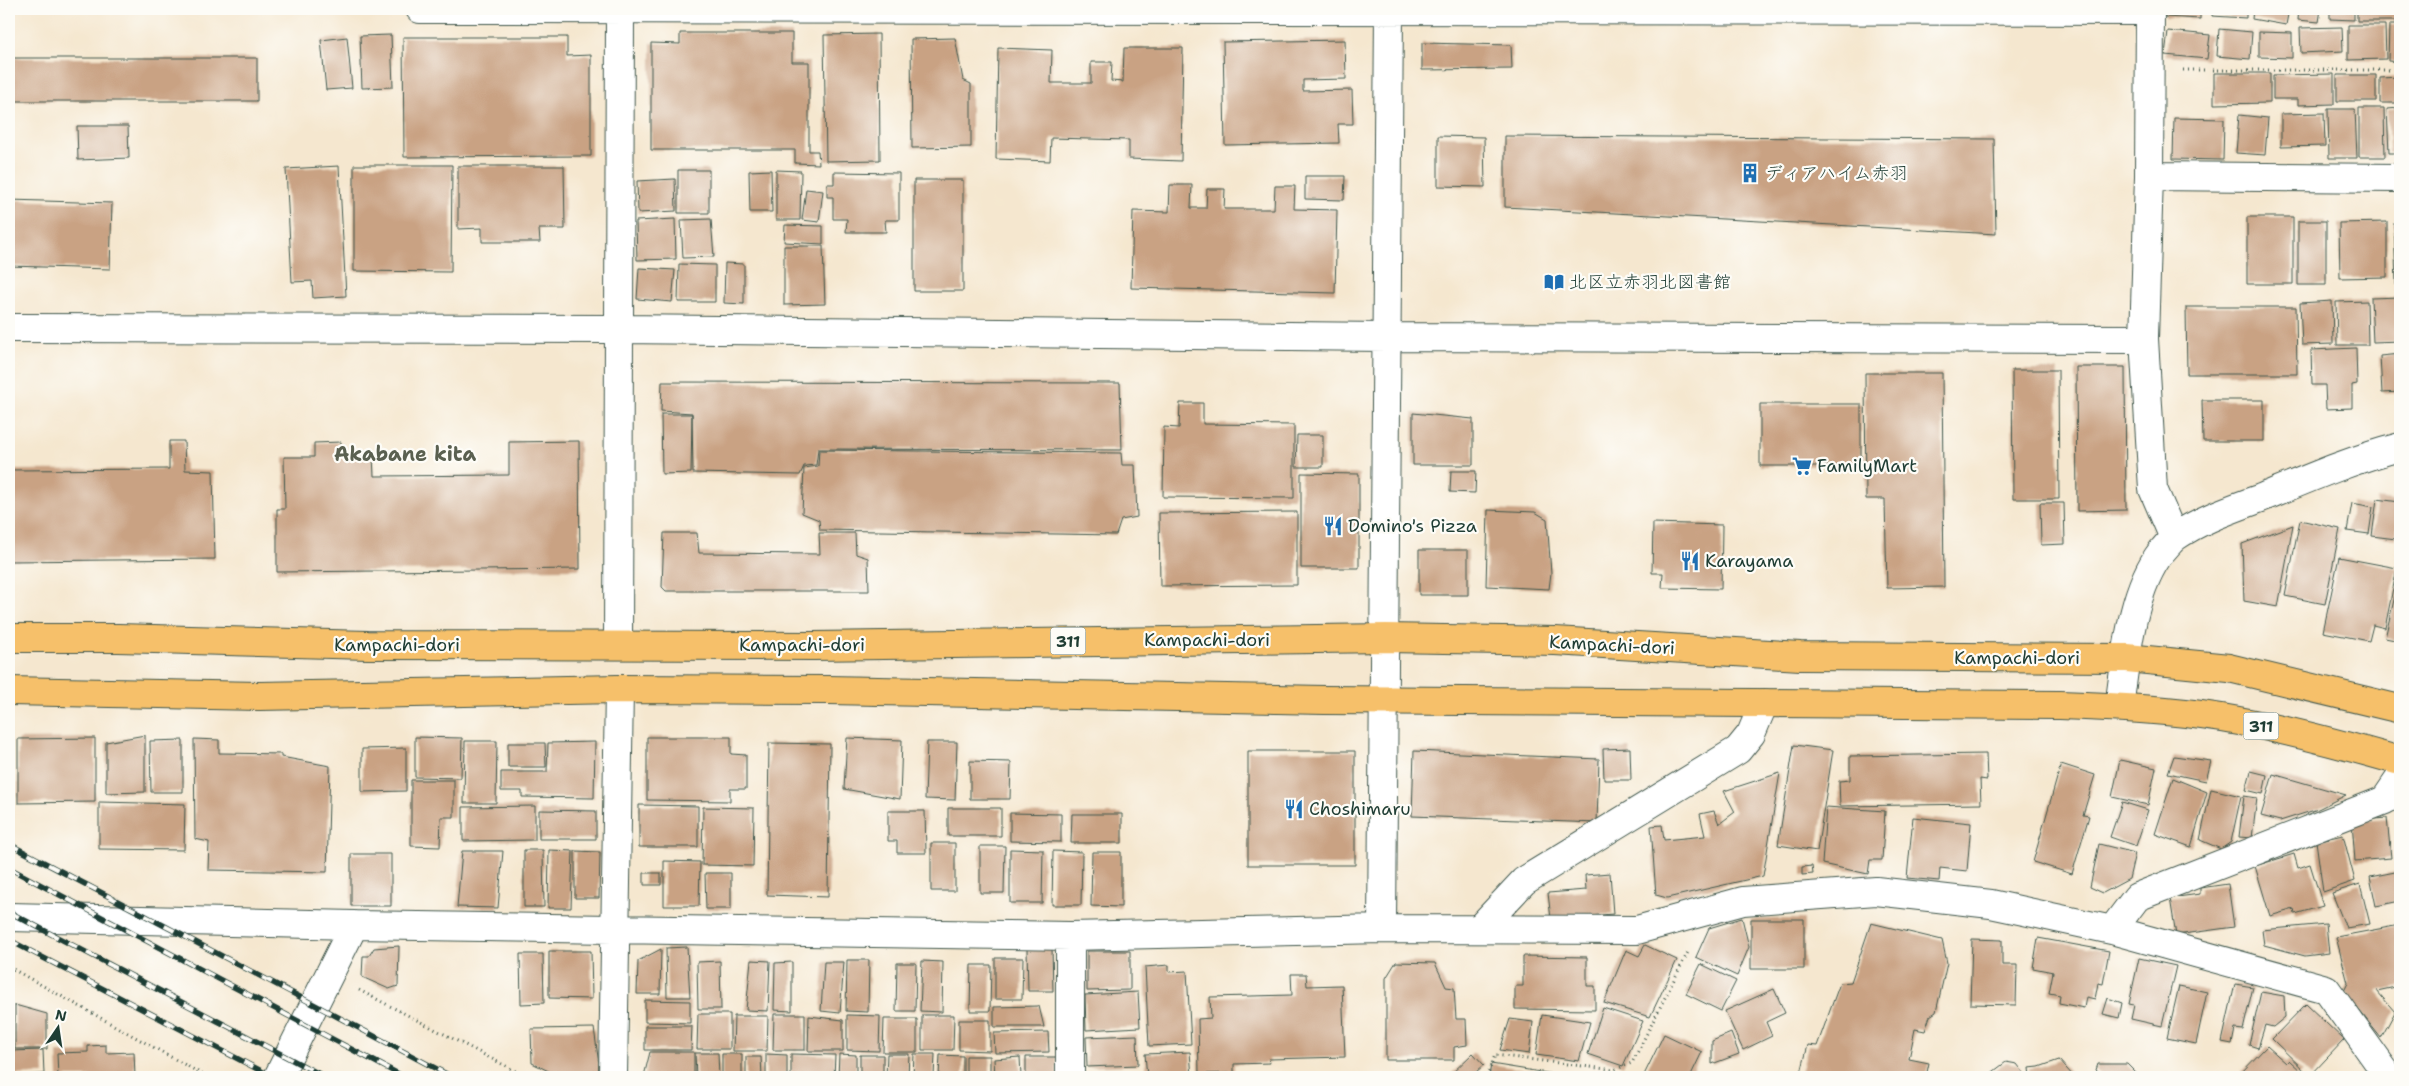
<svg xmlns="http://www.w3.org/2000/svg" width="2409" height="1086" font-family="'Shantell Sans','Klee One',sans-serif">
	<rect width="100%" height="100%" fill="#fdfcf7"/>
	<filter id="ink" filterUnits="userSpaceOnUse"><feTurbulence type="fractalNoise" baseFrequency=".02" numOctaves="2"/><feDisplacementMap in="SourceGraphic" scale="10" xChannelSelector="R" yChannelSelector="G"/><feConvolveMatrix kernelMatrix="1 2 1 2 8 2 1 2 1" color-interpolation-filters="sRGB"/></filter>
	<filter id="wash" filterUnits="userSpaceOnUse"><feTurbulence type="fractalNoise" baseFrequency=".0096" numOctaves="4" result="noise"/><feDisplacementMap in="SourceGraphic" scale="20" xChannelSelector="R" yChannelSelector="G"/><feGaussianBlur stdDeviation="1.12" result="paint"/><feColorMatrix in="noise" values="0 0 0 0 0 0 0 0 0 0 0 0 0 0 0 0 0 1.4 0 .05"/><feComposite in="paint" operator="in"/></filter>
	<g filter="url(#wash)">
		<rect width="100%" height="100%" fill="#f5e7cf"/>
		<g id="blocks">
			<path fill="#c9a283" d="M2165,9H2200V19L2165,17Z
				M2212,9H2246V18L2212,16Z
				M2253,9H2289L2286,25L2252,19Z
				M2299,9H2321L2319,22L2298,20Z
				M2330,9H2354V20L2330,19Z
				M2357,9H2400V21H2357Z
				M2348,25H2385L2386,59L2348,60Z
				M2389,25H2400V62L2388,61Z
				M2342,27L2343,51L2301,53L2300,28Z
				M2219,29L2252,32L2250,59L2217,56Z
				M2168,31L2210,35L2207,59L2165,55Z
				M2259,32L2292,33V58L2259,57Z
				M680,33H792V62H809V151H818L819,164L795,163V150H651V43L680,44Z
				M879,34L880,160L826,161L824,35Z
				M391,35L393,87L362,88L360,36Z
				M347,37L352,88L326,90L321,40Z
				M403,37H567V56L591,55V156L404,157Z
				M955,38L963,80L971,84V147L912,148L911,39Z
				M1345,40L1346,79L1303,80V91L1352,90L1353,124H1338L1339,143L1225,145L1223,42Z
				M1422,43L1511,45L1512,69L1422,70Z
				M998,48L1052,50L1051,83H1091V62H1112L1111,81L1123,82L1124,48H1183L1181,161L1129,159V140L1051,138L1050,161L996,159Z
				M9,58H257V101H9Z
				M2214,73H2270V103L2214,104Z
				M2334,74V104L2298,105V99H2273V75Z
				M2337,75H2376V101H2337Z
				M2400,77V103H2380V78Z
				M2359,108H2384L2385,157H2359Z
				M2400,108V153H2389L2387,109Z
				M2328,109H2355L2357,158H2329Z
				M2324,113L2325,146L2281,147V114Z
				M2239,115L2268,118L2265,155L2236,153Z
				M2174,118L2224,119L2223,160L2173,159Z
				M77,126H128L129,158L78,160Z
				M1438,136L1484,137L1485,187L1438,186Z
				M1505,136L1994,139L1996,234L1505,207Z
				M354,165H452L451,272L354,271Z
				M339,166L346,296L313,298L312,281L292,282L286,169Z
				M458,166H564L565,229H539L540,242H482V228L458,229Z
				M678,170H709V213H678Z
				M771,170L772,212H750L749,171Z
				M776,170L801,171L800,220H776Z
				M834,172L899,173V220H885L886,232H846L847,219H833V197H827V184H834Z
				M1305,176H1345L1344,200L1305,199Z
				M675,179L676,211L638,213L637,181Z
				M914,180H963V291H914Z
				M1170,185H1192L1191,208H1206L1207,189H1225L1224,209H1274L1275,186H1295L1294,209L1337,210L1335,293L1131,288L1133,211L1169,212Z
				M806,189L823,191L819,222L802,220Z
				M9,200L112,203L110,269L9,266Z
				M2247,217H2293V284H2247Z
				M675,219L676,259L637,260L636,221Z
				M711,219L714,257L683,258L681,220Z
				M2298,221H2326V285H2298Z
				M2387,222V277L2340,278L2339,223Z
				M2400,222V285H2396L2394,223Z
				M785,225L823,226V244L784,242Z
				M784,246H823L825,304L784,305Z
				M725,263L744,264V304L724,303Z
				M679,264L715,265V302H678Z
				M639,268L675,270L672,302L637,299Z
				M2400,297V341L2373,342L2371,298Z
				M2332,301L2333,344L2302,345L2300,303Z
				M2367,301L2368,345H2337L2336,302Z
				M2186,307H2296L2297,374H2187Z
				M2356,348L2357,384L2352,385V408L2326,409L2325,385H2312L2311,350Z
				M2400,354V392L2382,393L2380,356Z
				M2076,367H2125L2126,510L2077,511Z
				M2012,370H2058L2059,499H2013Z
				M1865,373H1942L1944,587L1887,588L1885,499H1866Z
				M662,382L1120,383L1122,450L818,449L816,465L804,466L800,475L693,473L692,413L661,411Z
				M2202,400H2264V441H2203Z
				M1180,403H1203V424L1294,425V498L1163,497L1164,427L1179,428Z
				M1760,404H1861V466H1760Z
				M1413,413L1473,419V465H1413Z
				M661,414H692L691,473L662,474Z
				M1297,435H1323V467H1296Z
				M169,441H184L185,470L213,471L215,559L9,561V454H11V470L169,469Z
				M579,441L580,569L277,572V509H285L284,457H314V443L341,442L342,457L373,456L374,476L509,475V442Z
				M819,450L1121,453L1122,465H1135L1137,517L1121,520L1116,535L820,530L819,520L802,513L804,468L818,466Z
				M1451,471H1476L1475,493L1450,492Z
				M1301,473L1359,474V568H1301Z
				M2377,499L2400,502L2396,539L2372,536Z
				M2040,503H2064L2065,544L2041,545Z
				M2352,503L2373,507L2369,534L2347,531Z
				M1488,510L1535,512L1547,519L1551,573L1549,589L1486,586Z
				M1297,512V585L1160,586L1159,513Z
				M2300,520L2340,529L2325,604L2285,596Z
				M1653,523L1722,525L1721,589L1662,588L1663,573H1652Z
				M2293,525L2278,607L2244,601L2242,544Z
				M664,533H697L699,553L820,554L819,533H855L856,554L868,558L869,591H666L662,587Z
				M1419,550H1468V595H1419Z
				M2339,557L2397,568L2385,628L2373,625L2369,641L2323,632Z
				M2397,587L2400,588V641L2385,638Z
				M145,735V792L106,793V742Z
				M415,737L462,738L461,778L415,777Z
				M647,737H731V754L746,755V789H730V801L647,800Z
				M95,738V802L18,803V739Z
				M847,738L902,740L900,799L844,789Z
				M194,739L219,740V753L281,754V757L330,766L327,872L208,870L209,842L195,839Z
				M183,740V792H151L150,741Z
				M465,741H497L496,803H464Z
				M595,742L594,798L522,797V791H501V772H547L548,743Z
				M927,742H957L955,800L925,799Z
				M508,743H545L546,767H508Z
				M769,743L830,744L828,897L767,895Z
				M1794,745L1833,750L1817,851L1778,845Z
				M406,748V791L362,792V749Z
				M1630,748L1631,780H1604L1603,749Z
				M1248,751H1355V865H1248Z
				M1414,751L1599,759L1597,823L1412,816Z
				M1986,754L1987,780L1980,779L1981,804L1840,806L1839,781L1850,780V756Z
				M2174,756L2211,761L2206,781L2168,773Z
				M2120,760L2156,768L2148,805L2112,797Z
				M970,761L1011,762L1010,799H970Z
				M2061,764L2095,775L2083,815L2089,816L2072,874L2033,862Z
				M2251,771L2267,775L2263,794L2246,790Z
				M1780,773L1763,876L1667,898L1656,895L1651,826L1662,825L1664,840L1705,836L1700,814L1714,811L1719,824L1735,812L1724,791Z
				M2273,774L2346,795L2318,809L2280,821L2261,816Z
				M2173,778L2207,792L2191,847L2155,834Z
				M411,780H454V817H441L440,847L411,846Z
				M2211,789L2241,796L2231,842L2221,849L2200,840Z
				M2244,796L2257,798L2252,838L2239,837Z
				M99,802L185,804L184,850L99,849Z
				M2122,802L2148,810L2136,846L2110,837Z
				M639,805L698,806V847H639Z
				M535,806V840L463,841V807Z
				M703,807L754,808L753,866L702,865Z
				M1826,807L1885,811L1882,860H1870L1868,874L1822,864Z
				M948,808H1001V836H948Z
				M539,810L596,811V839H539Z
				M888,811H925L926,853H897V841H888Z
				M1010,813L1061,814V842L1010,841Z
				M1072,814H1122V843H1071Z
				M1913,817L1971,823L1967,871L1940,868L1939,881L1907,878Z
				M2387,818L2391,858L2355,861L2352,821Z
				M2343,835L2355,881L2323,892L2316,841Z
				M931,843H955V891H931Z
				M2099,844L2135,853L2129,879L2103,893L2090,887Z
				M980,846H1005L1004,893H980Z
				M1010,849L1043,850L1042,903H1010Z
				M524,850H543L544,907H524Z
				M549,850L573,851L571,908H548Z
				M462,851H503L498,908L457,907Z
				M575,851L600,852L599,898H575Z
				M1053,851L1082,852L1081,905H1052Z
				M1092,852H1121V907L1091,906Z
				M351,854H391V906H351Z
				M2294,854L2298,868L2310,864L2323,906L2295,914L2294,909L2270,916L2255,866Z
				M664,861L700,862L699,906H664Z
				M1812,866L1813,874L1802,875V867Z
				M2400,871V901L2376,906L2370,877Z
				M644,873H661V885H644Z
				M705,873H731V909H706Z
				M1610,873L1613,914L1551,919L1548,893L1586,890L1585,875Z
				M2228,884L2234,927L2176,935L2170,898L2200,894V888Z
				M2360,884L2370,924L2346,928L2332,893Z
				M1742,918L1749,947L1737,976L1696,957L1709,928Z
				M1751,919H1804V969H1751Z
				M1871,923L1942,940L1947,963L1936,1012L1930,1016L1925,1031L1915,1029L1909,1059L1929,1063L1926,1077H1800L1808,1045L1817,1046L1840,983L1851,982Z
				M2326,924L2329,953L2305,956L2264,945L2262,930Z
				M2400,925V986L2377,991L2395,1012L2381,1038L2344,991L2348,983L2336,937Z
				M2038,938L2109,951L2103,984L2098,983L2095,999L2086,997L2084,1008L2059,1003L2060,995L2049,993L2053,972L2033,968Z
				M1972,939L2002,940V965H2017L2016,1005L1970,1004Z
				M1645,945L1677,960L1650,1017L1604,1003L1626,950L1639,956Z
				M399,946L398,986L389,989L362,977L363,956H369L374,948Z
				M687,947L690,997H667L666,948Z
				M1052,948L1053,991H1028L1027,949Z
				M661,949L660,994H637L638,961Z
				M549,951H591L592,999L549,998Z
				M1087,951H1130V990L1087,991Z
				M520,954H543L544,1003L521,1004Z
				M1523,956L1587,957V986H1595V1010L1515,1009V986H1523Z
				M995,958H1023L1022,999H995Z
				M2139,958L2176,966L2162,1026L2131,1019L2134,1005L2129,1004Z
				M751,960L770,961L768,1011L746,1010Z
				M847,960H869L868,1012L846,1011Z
				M720,961L721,1009H698L697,962Z
				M922,961L943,962L942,1012L920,1011Z
				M792,962V1011L774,1010L775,963Z
				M824,962H844L840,1013L821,1011Z
				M1396,962L1435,963L1446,987L1454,988L1456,1019H1466L1467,1045L1454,1047V1060H1386V978Z
				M897,963H916L915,1011H896Z
				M1701,964L1736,981L1721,1011L1686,994Z
				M971,965H991L990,1011H970Z
				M1169,965V972L1187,971L1191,1044L1149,1046L1145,967Z
				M1291,974H1306L1307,986L1342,985L1345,1057L1269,1059L1270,1063L1234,1064V1073L1199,1074L1198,1019L1211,1018L1210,997L1292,995Z
				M2235,984L2253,987L2243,1030L2235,1029L2232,1044L2222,1042Z
				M2179,986L2207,992L2196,1044L2167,1038Z
				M1774,989L1785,1013L1766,1022L1772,1036L1743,1050L1725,1011Z
				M1138,992L1140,1027L1086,1030L1085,995Z
				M2261,992L2284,996L2285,1017L2273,1027L2265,1025L2258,1048L2249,1045Z
				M2108,998L2122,1003L2119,1018L2103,1014Z
				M645,1000L690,1001V1023L645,1022Z
				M2306,1004L2344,1040L2310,1076L2272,1039Z
				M15,1005L47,1014V1049H15Z
				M1039,1006L1044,1027H994V1007Z
				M1603,1008L1643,1021L1623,1066L1588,1054Z
				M698,1014H730V1049H697Z
				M774,1014H805V1050H773Z
				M847,1015L880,1016L879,1051L847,1050Z
				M922,1015H954L953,1050H922Z
				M1542,1015L1590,1022L1579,1061L1536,1055Z
				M734,1016H768L767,1051H733Z
				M809,1016L843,1020V1051H808Z
				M884,1019H917V1052H883Z
				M1510,1019L1533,1022L1529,1054L1500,1050Z
				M959,1020H990V1051L959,1050Z
				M645,1026H692L691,1050H645Z
				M594,1028L600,1072L598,1077H561L532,1063L531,1029Z
				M1048,1032L1049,1052L995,1053L994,1033Z
				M1731,1033L1739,1054L1712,1064V1041Z
				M1664,1034L1702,1052L1690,1077H1643Z
				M1137,1035L1138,1065L1087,1067L1086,1037Z
				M106,1045V1053L134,1052L135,1077H58L57,1053L88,1052V1046Z
				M2267,1046L2286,1063L2289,1060L2302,1072L2298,1077H2237Z
				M43,1050L44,1074L9,1075L10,1051Z
				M650,1052H694V1077L644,1076Z
				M1190,1052L1192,1077H1147L1145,1054Z
				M695,1053H718L719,1077H696Z
				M1473,1053L1484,1065L1476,1072L1481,1077H1448Z
				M722,1054H742V1077H722Z
				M766,1054L787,1055V1077H766Z
				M791,1054L835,1055L834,1077H791Z
				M839,1054L856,1055V1077H838Z
				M887,1054H909L908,1077H886Z
				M914,1054H935L934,1077H913Z
				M860,1055H883V1077H860Z
				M940,1055L963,1056V1077H939Z
				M966,1056H990V1077H966Z
				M746,1057H761L762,1077H746Z
				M1020,1057L1021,1076L995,1077L994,1059Z
				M1026,1057H1057V1077H1026Z
				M2059,1060L2074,1077H2030L2029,1068L2039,1067Z
				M2006,1062L2017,1064L2027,1077H1986Z
				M1491,1064L1553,1074V1077H1489Z
				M2098,1064H2127L2140,1077H2103L2096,1070Z
				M1133,1074L1134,1077H1114V1076Z
				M1556,1074L1573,1076V1077H1555Z"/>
		</g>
	</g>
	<g filter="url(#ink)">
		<use href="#blocks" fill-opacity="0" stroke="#3f564b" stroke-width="1"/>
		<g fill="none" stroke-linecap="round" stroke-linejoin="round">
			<defs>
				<path id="minor" d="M420,9L2150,11
					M2150,9L2149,176L2144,339L2153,489L2174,538
					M2149,176L2400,178
					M9,328L618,329L1386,337L2144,339
					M618,645L620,9
					M2119,707C2126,659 2131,590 2162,551C2166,547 2170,541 2175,537C2201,519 2232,509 2261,498C2307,479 2353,459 2400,447
					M9,917L354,925L278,1077
					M354,925L1070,936L1382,929L1637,930L1743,901L1876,891L1991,904L2112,930L2326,989L2389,1077
					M1382,929L1389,9
					M1479,929L1524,881L1738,750L1751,734L1764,703
					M2112,930L2137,897L2385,800L2400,778
					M613,1077L619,689
					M1070,1077V936"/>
				<path id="major" d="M9,638H118L368,645L814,646L1386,638L1555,641L1800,656L2127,658L2229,668L2400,709
					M9,691L259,696L619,689L829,690L1324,700L2058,705C2112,707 2168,709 2222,718C2282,728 2341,744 2400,761"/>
			</defs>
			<use href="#minor" stroke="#3f564b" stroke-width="30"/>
			<use href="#major" stroke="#3f564b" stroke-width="30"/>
			<path stroke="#3f564b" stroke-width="3" stroke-dasharray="1 4" stroke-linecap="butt" d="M2183,70H2400
				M9,967L207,1077
				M359,990L527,1077
				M1487,1077L1495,1055L1614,1070L1632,1063L1688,952"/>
			<use href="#minor" stroke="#fff" stroke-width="28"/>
			<use href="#major" stroke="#f6c06b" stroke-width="28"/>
			<defs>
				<path id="rail" d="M9,844L452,1077
					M9,868L404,1077
					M9,912L325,1077
					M9,940L273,1077"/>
			</defs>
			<use href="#rail" stroke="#1f3d34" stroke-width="5.5"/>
			<use href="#rail" stroke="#fdfcf7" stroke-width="4" stroke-dasharray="11" stroke-linecap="butt"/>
		</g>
	</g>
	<defs>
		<symbol id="building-bare" viewBox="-9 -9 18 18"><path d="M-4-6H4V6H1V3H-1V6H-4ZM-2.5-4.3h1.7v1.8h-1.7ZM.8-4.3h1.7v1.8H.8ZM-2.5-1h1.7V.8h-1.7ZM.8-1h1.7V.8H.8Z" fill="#1f6fb2" stroke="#fdfcf7" stroke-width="2.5" paint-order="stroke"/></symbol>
		<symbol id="library-bare" viewBox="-9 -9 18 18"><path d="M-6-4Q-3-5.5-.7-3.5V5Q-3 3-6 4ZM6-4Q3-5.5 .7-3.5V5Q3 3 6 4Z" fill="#1f6fb2" stroke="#fdfcf7" stroke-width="2.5" paint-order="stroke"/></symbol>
		<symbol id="supermarket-bare" viewBox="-9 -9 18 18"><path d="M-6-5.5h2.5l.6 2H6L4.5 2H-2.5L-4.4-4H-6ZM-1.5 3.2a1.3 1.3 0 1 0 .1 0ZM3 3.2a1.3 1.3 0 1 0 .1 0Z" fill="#1f6fb2" stroke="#fdfcf7" stroke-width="2.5" paint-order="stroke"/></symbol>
		<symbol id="restaurant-bare" viewBox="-9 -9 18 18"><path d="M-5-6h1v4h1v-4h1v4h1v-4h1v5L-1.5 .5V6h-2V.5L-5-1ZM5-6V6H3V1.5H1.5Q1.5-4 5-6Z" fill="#1f6fb2" stroke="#fdfcf7" stroke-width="2.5" paint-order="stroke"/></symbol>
	</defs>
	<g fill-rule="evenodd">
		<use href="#building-bare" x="1736" y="159" width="28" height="28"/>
		<use href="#library-bare" x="1540" y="268" width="28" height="28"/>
		<use href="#supermarket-bare" x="1788" y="452" width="28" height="28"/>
		<use href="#restaurant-bare" x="1319" y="512" width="28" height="28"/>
		<use href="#restaurant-bare" x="1676" y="547" width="28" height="28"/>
		<use href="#restaurant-bare" x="1280" y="795" width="28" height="28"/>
	</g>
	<g text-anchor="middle" stroke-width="4.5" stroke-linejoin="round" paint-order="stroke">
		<g fill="#fdfcf7" stroke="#62766e" stroke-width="1">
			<rect x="1050.5" y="627.5" width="35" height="27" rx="4"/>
			<rect x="2243.5" y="712.5" width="35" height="27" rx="4"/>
		</g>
		<g font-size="16" font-weight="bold" fill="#1f3d34">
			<text x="1068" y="647">311</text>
			<text x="2261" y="732">311</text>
		</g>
		<g font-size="18" fill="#1f3d34" stroke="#fdfcf7" text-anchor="start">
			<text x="1765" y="179">ディアハイム赤羽</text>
			<text x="1569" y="288">北区立赤羽北図書館</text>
			<text x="1817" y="472">FamilyMart</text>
			<text x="1348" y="532">Domino's Pizza</text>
			<text x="1705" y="567">Karayama</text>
			<text x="1309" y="815">Choshimaru</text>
		</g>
		<g font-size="18" fill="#1f3d34" stroke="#fdfcf7">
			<text x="1207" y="646">Kampachi-dori</text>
			<text x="397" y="651">Kampachi-dori</text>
			<text x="802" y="651">Kampachi-dori</text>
			<text transform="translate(1612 645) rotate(3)" y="6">Kampachi-dori</text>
			<text x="2017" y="664">Kampachi-dori</text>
		</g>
		<g font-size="20" font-weight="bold" fill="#5a6050" stroke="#fdfcf7">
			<text x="405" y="461">Akabane kita</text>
		</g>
	</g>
	<rect width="2409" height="1086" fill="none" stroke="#fdfcf7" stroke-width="30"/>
	<g transform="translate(58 1028) rotate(13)" stroke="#fdfcf7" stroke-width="4" paint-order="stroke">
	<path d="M0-4L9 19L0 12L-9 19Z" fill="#1f3d34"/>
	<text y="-8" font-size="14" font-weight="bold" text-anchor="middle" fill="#1f3d34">N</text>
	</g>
</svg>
